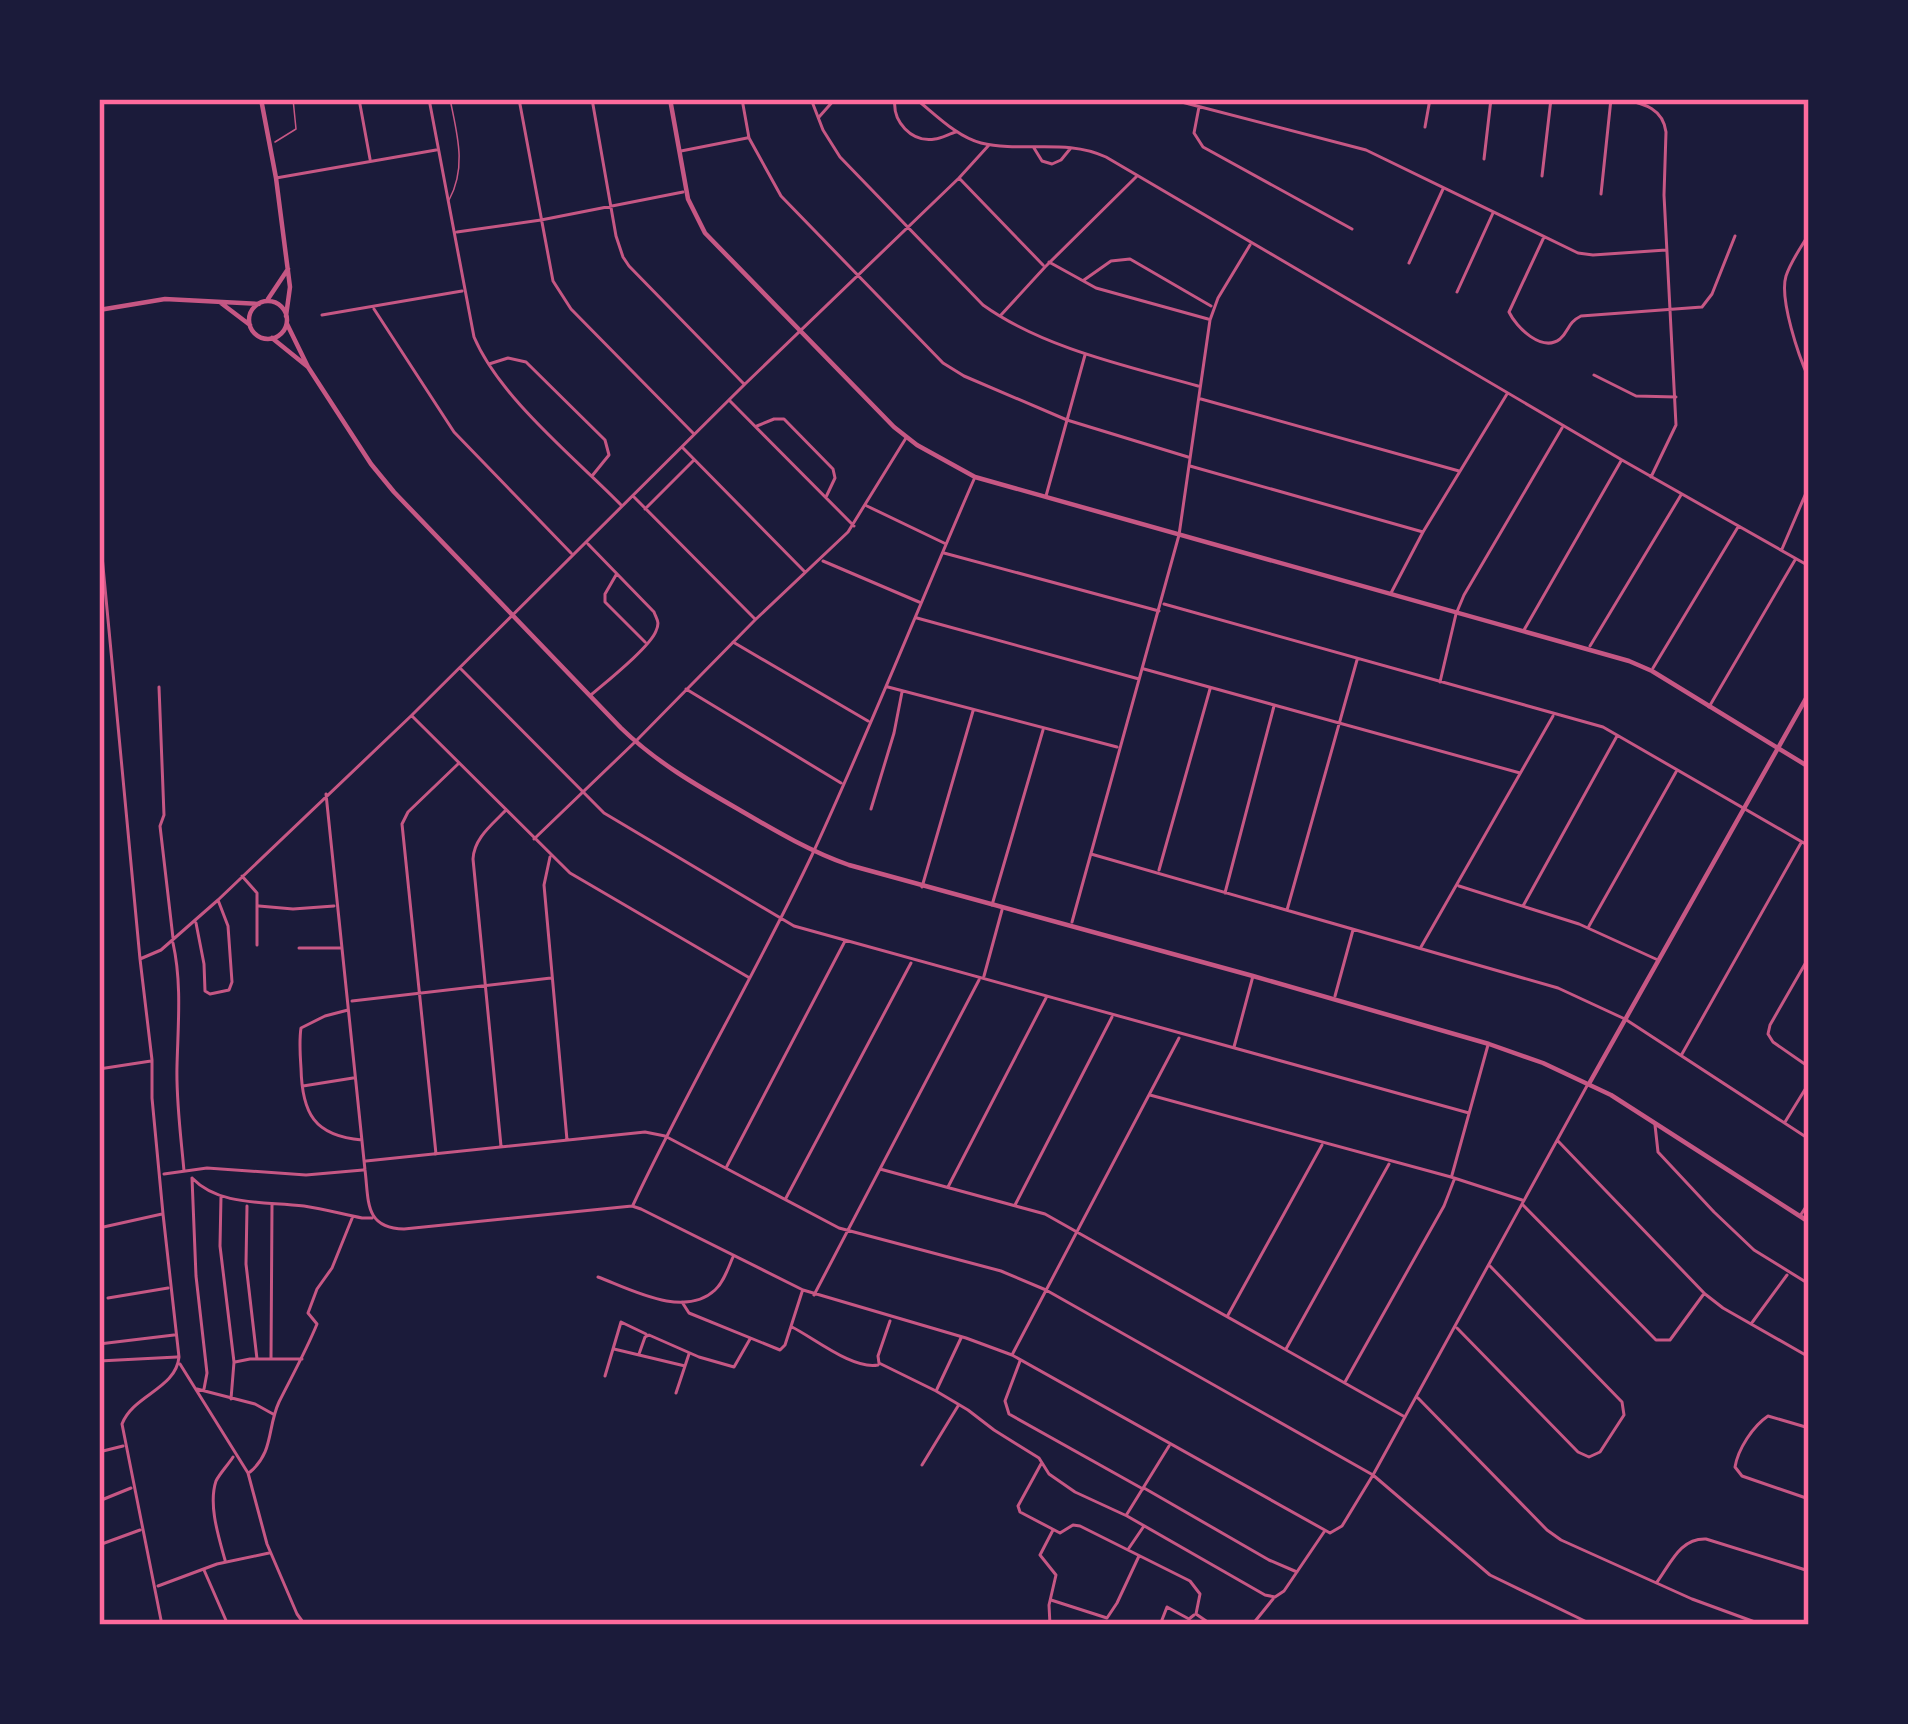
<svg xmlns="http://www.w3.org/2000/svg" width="1908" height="1724" font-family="'DejaVu Sans',sans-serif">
	<rect width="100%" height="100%" fill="#1b1b3a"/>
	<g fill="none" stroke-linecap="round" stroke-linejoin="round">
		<path stroke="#c65784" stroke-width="1.5" d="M275,142L296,129L293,99
			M449,200C467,167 457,134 450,99"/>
		<path stroke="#c65784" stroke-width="3" d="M359,99L370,159
			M429,99L474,337C500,398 574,457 621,505
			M519,99L553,281L571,309L693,433
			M592,99L616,236L623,257L629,266L743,383
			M742,99L749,138L781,196L943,363L964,376L1067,420L1188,457
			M811,99L823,130L840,157L983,305C1043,348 1127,366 1198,386
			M895,99C892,121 911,143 935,139C940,139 951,133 956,132
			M916,99C935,114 957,137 981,143C1022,153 1066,138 1106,157L1622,460L1809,566
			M1170,99L1366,150L1578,253L1593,255L1666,250
			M1623,99C1644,104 1663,108 1666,132L1664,195L1676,425L1651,477
			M1199,107L1194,133L1203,147L1352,229
			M819,117L835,99
			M1425,127L1430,99
			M1034,148L1042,161L1052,164L1061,160L1070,149
			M681,151L747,138
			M1484,159L1491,99
			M1542,176L1551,99
			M276,178L436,150
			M959,178L1043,265
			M1601,194L1611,99
			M457,232L541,220L683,192
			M1809,234C1801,247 1791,261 1786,276C1779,299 1799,357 1809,379
			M1544,237L1509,312C1516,327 1542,353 1560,339C1570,330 1567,323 1581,316L1702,307L1712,294L1735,236
			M1049,262L1096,288L1208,319
			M1409,263L1443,189
			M1084,280L1111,261L1130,259L1211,306
			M1457,292L1493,213
			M374,309L454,432L571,553
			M322,315L462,291
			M1001,315L1045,267L1137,176
			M489,364L508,358L526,362L605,440L609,455L592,476
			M1594,375L1636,396L1676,397
			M1201,399L1459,471
			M730,401L854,526
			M757,426L774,419H784L833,469L835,478L826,497
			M682,447L805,572
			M1190,466L1423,532
			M1046,496L1085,355
			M634,497L754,618
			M867,506L944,543
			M645,509L693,461
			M99,524L140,959L152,1060V1098L163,1214L179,1357C176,1389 133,1395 122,1424L162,1625
			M588,544L654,612C657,620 660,622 656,631C650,647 606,682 591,695
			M1782,549L1809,486
			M944,553L1159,611
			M823,561L919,602
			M616,575L605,594V602L645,642
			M1391,593L1423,532L1507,394
			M1164,604L1603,727L1809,846
			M917,618L1139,679
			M1524,630L1621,461
			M733,642L868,721
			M1590,646L1681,495
			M1653,668L1738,527
			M461,669L604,813L794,926L1469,1113
			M1144,669L1520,773
			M1440,682L1456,614L1464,595L1562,428
			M159,687L164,815L160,826L173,938
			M888,687L1117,747
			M686,689L841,783
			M1709,707L1795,560
			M412,716L570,873L748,977
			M326,794L365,1170C369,1201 364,1228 404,1229L632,1206L641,1209L803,1290L966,1338L1012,1355L1330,1533L1342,1526L1373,1475L1588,1084
			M871,809L894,733L902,692
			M534,839L635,742L755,620L848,532L906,438
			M1091,854L1558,988L1625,1019L1809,1139
			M550,857L544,885L567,1140
			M1159,870L1210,689
			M242,876L257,893V945
			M1459,886L1579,924L1658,960
			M922,887L973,711
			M1225,893L1274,706
			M992,905L1043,730
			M259,906L293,909L334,906
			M1523,906L1617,736
			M1287,910L1357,660
			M1072,922L1179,535L1210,320L1218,298L1250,245
			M196,923L204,964L205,991L210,994L229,990L232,982L228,926L218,900
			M1589,926L1676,772
			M173,943C182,983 178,1025 177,1066C176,1101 181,1137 184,1171
			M1421,947L1553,716
			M299,948H340
			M1809,957L1770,1025L1768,1034L1773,1042L1809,1067
			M140,959L161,950L218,900L412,715L745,384L959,178L989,145
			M984,976L1002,910
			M1335,996L1353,930
			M352,1001L551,978
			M348,1010L325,1016L301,1028C299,1041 300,1054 301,1068C302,1113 314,1136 362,1140
			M1234,1047L1253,976
			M1682,1054L1801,843
			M99,1069L151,1061
			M303,1086L353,1078
			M1150,1095L1451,1177L1522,1200
			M1785,1122L1809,1083
			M1655,1125L1658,1152L1714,1212L1754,1250L1809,1284
			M1558,1141L1705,1294L1723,1308L1809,1357
			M501,1146L473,859C474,838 492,825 506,810
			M436,1154L402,824L408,812L458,764
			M366,1161L645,1132L665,1136L839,1228L1001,1271L1046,1290L1373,1475L1490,1575L1593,1625
			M727,1166L845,941
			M880,1169L1045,1214L1405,1417
			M164,1174L207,1168L306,1175L363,1170
			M1452,1175L1488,1045
			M192,1178L196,1276L207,1373L204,1389
			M192,1178C220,1207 266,1201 304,1206C324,1209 342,1214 362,1218H372
			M948,1187L1046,998
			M221,1196L220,1246L234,1362L231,1399
			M786,1198L911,963
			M633,1205C689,1086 756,973 812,855C870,730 920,603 975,477
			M1015,1205L1112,1017
			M1523,1205L1656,1340H1670L1703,1295
			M247,1206L246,1264L257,1359
			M1800,1216L1809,1202
			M99,1228L162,1214
			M598,1277C630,1289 684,1319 715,1290C724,1282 728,1268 733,1257
			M814,1295L979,980
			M108,1298L168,1288
			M682,1302L689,1313L780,1350L785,1345L802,1292
			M1228,1315L1322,1145
			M890,1321L878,1356L879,1363L936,1391L968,1410L994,1430L1039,1458L1049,1474L1075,1492L1127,1516L1265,1595L1275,1597L1284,1591L1324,1532
			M1751,1324L1787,1275
			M792,1327C814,1338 853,1370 878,1365
			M1457,1328L1578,1452L1589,1457L1600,1452L1624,1415L1622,1402L1490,1266
			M99,1344L174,1335
			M614,1349L685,1366
			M1286,1349L1389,1164
			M1013,1353L1179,1038
			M639,1354L645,1337L649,1335L699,1357L734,1367L750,1339
			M271,1359L272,1205
			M99,1361L177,1357
			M1020,1361L1005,1401L1009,1414L1143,1489
			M235,1362L250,1359H302
			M180,1364L248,1473L267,1544L297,1614L305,1625
			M605,1376L621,1322L646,1334
			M1345,1382L1444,1206L1454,1180
			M197,1389L255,1404L273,1414
			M937,1389L961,1338
			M676,1393L689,1354
			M1418,1398L1547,1530L1561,1540L1692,1599L1763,1625
			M1809,1428L1768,1416C1753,1426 1738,1449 1735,1467L1742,1476L1809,1499
			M99,1452L123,1446
			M1041,1464L1018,1506L1020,1512L1060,1533L1073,1525L1080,1526L1190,1581L1200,1594L1196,1614L1212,1625
			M922,1465L958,1406
			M250,1472C274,1452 267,1428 279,1402C292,1376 306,1351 317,1324L308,1313L317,1289L332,1268L353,1216
			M1144,1488L1269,1560L1297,1572
			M99,1501L131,1488
			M1127,1514L1169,1446
			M99,1545L140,1530
			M1129,1548L1144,1526
			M225,1560C219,1538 208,1505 216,1481C220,1473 228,1465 233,1457
			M204,1570L228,1625
			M1657,1582C1671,1563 1680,1538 1706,1539L1809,1571
			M158,1586L217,1564L269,1553
			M1051,1600L1107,1618L1117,1603L1139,1556
			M1050,1625L1049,1605L1056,1575L1040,1555L1053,1530
			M1160,1625L1167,1607L1189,1619L1194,1615
			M1218,1625H1225
			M1252,1625L1273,1599"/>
		<path stroke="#c65784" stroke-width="4.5" d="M261,99L276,178L290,287L286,316
			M670,99L688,199L705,233L894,427L917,445L975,477L1629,661L1652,671L1809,767
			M268,299L288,269
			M249 320a19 19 0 1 1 38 0a19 19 0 1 1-38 0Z
			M221,303L250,325
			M99,310L165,299L259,304
			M287,324L308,367L371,464L394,492L621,728C656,762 696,785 738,809C774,830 809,851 849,865L1253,976L1489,1044L1543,1063L1611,1095L1809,1222
			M272,338L308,367
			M1590,1082L1809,693"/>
	</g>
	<rect width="1908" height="1724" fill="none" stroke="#1b1b3a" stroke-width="204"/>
	<rect x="102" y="102" width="1704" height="1520" fill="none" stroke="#ff6b9d" stroke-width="4.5"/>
</svg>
